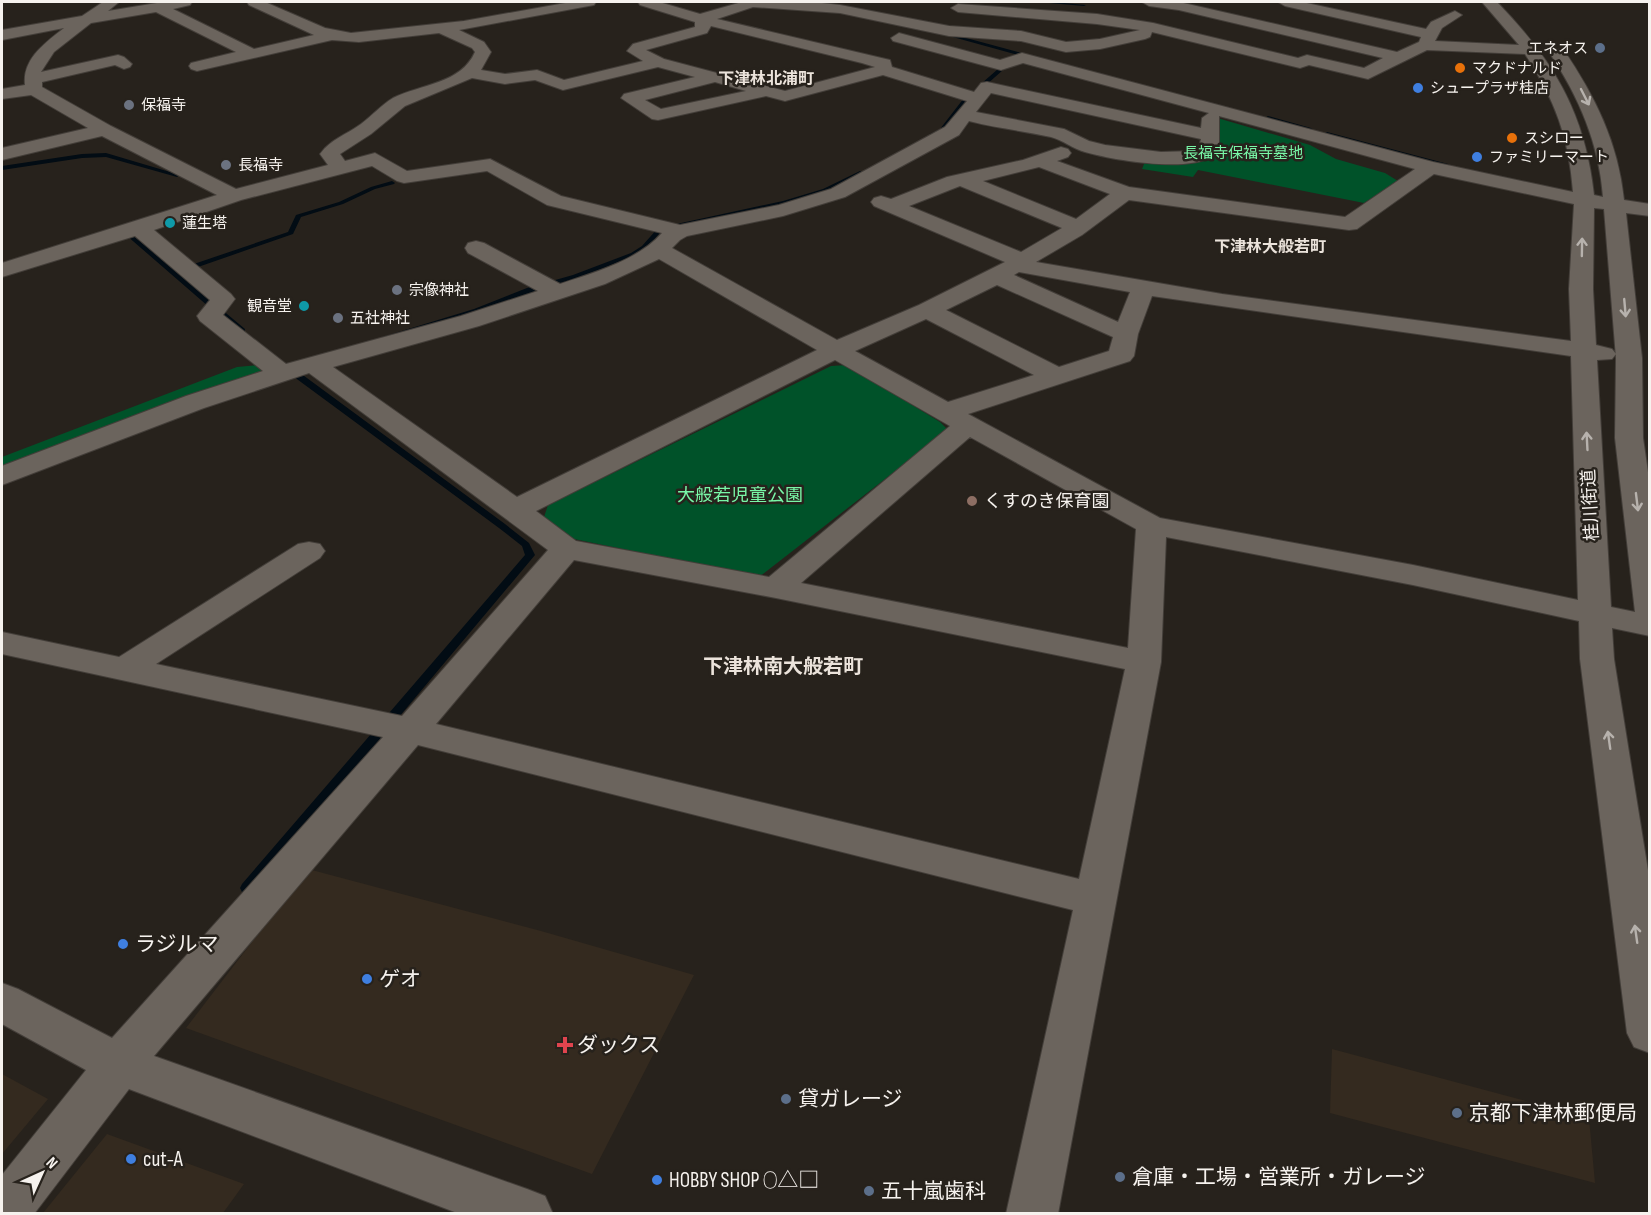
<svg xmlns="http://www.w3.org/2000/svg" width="1651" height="1215" font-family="'Sofia Sans Condensed','Noto Sans JP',sans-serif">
	<rect width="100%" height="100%" fill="#27221c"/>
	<path fill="#342a1f" d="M308,869L541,931L694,975L592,1174L186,1028Z
		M1332,1049L1589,1118L1595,1183L1330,1113Z
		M2,1074L48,1099L2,1154Z
		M107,1134L244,1184L223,1213H43Z"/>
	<path fill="#005229" d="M1214,117L1310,145L1336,159L1385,173L1398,181L1364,203L1198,170L1193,177L1142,169L1146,159C1166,161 1213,171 1219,145C1220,137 1216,125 1214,117Z
		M258,365L264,372L154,408L2,467V457L237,367Z
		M847,365L940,422L948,430L759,577L574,539L543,520L548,505L831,366Z"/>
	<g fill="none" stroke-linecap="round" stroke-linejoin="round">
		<path fill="#020c14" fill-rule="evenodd" d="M1038,2H1053L1086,5L1084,6Z
			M944,32L1022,53L1023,54L1018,55L942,34Z
			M998,69L1003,70L986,85H982V83Z
			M964,98L969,99C959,112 948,135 930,136V134L940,129Z
			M1268,116L1311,128L1312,129L1309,131L1266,119L1265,118Z
			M1327,132L1448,164L1449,165L1446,167L1325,135V133Z
			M106,153L180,175L177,177L106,157L82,158L2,170V166L82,154Z
			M860,171L865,172L827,191L787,204L662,231L646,248L635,255L579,279L533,292L480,313L389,339H383L382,337L474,309L527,288L573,275L631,253L642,246L658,228L783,201L823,189Z
			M392,181L395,183L394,184L375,189L343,204L301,217L293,234L198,267L191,265L288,232L296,215L339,202L371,187Z
			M126,233H130L245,329V333H239L126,235Z
			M286,367H292L505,524L529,543L535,555L252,892L247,893L242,892L240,888L242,884L525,555L522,546L499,528L286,371Z"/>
		<defs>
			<path id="minor" d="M103,2H119L108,11L163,2H192L190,5L173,9L254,49L314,35L249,5L247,2H265L325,28L351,33L464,21L571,2H596L594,5L459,30L484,42L491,52L481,70L505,74L537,70L564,80L643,61L627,51L633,44L695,27V22L640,5L638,2H659L700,14L742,2H813L840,5L949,26L1021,31L1066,42L1100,39L1140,30L1097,24L958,12L951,8L958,4L1097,14L1153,23L1298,58L1307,55L1364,68L1383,58L1179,10L1149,6L1142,2H1179L1397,52L1419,42L1421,37L1285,6L1278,2H1302L1426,29L1431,22L1455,11L1462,15L1442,28L1435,41L1519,45L1482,2H1497C1553,60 1585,112 1594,195L1603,197C1599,143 1579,97 1549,52L1551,49H1563C1595,96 1618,142 1624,200L1650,204V216L1626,213L1642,358L1643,438L1650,486V636L1612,628L1614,659L1650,883V1053L1634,1047L1627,1033L1580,659L1579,621L1413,585L1166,537L1161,662L1058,1214H1006L1073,910L418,745L154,1056L527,1189L545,1196L553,1214H460L129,1089L34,1214H2V1175L86,1070L2,1024V983L18,989L112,1038L383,737L2,654V632L119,657L298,544L309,542L320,544L325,551L320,558L156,664L402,716L548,550L309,373L204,408L2,485V466L186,396L263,371L200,321L197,316L210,300L135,236L2,277V263L217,195L102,136L2,160V148L88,128L31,95L2,99V89L25,85C22,59 45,43 64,28L2,40V30L82,16ZM753,7L840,13L949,36L1021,41L1066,52L1100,49L1145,39L1150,37L1152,32L1300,68L1309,65L1368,79L1427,50L1525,54C1555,100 1569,137 1573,192L1433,162L1022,53L1000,60L899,33L891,38L893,41L1001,70L1023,63L1209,113L1202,118L1201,128L987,82L981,83L974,92L892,67L890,60L717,19ZM156,12L236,52L191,63L189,66L191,69L197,71L332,40L359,42L439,33L472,48L475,52C461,84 421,84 393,98C381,105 372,116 361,124C346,135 331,139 320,154L328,165L236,189L111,126L42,87V82L115,65L124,69L130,67L132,64L124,57L118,55L41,72L54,52L91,23ZM711,26L862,63L875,67L785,91L664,59L646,50L707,33ZM658,67L695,77L624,94L621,98L652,119L658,120L766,96L785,101L883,75L967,101L945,127L831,189L779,205L680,225L561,196L490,159L407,171L375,153L345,161L340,154L371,134L405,106L472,78L505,84L535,80L563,90ZM715,82L746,91L661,109L645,100ZM991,93L1201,139L1199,147L1194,151L1161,152L1105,145L1089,141L1064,129L976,112ZM1219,116L1415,169L1345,217L1129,187L1057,161L1068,157L1071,153L1068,149L1061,147L1023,160L947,177L891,199L881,196L874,198L871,202L874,206L1005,262L919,305L837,340L672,248L680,240L687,236L783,216L845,197L959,135L969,121C996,128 1024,131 1051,137C1063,140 1073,149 1085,152C1113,160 1188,173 1212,156L1219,144ZM372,166L397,181L404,183L487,171L547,205L662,233C637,261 595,272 560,284L484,243L476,241L468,243L465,248L468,253L538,291L461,316L286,364L223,315L235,299L231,294L154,230L241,200ZM1039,167L1110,194L1076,219L983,181ZM1434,174L1574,204L1569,289L1571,341L1222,294L1036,262L1082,235L1129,200L1349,230L1357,229ZM960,186L1062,228L1021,252L909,206ZM1594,208L1604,209L1616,358L1615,438L1635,612L1611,607L1597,360L1612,359L1616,354L1612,349L1596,345L1593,289ZM659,259L817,350L517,497L333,367L479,326L605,284ZM1019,272L1130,292L1118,322L1014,275ZM997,285L1113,337L1109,351L1059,367L946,310ZM1152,296L1571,356L1578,600L1413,565L1160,518L968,414L1130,361L1134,356L1138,334ZM926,319L1034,375L948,402L855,351ZM835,360L950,426L769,577L576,541L536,511ZM970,437L1136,529L1128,648L801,583ZM574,560L776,598L1125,669L1079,879L436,724Z"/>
		</defs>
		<use href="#minor" stroke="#433e39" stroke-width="2"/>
		<use href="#minor" fill="#6b645d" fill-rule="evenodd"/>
	</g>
	<defs><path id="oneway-shaft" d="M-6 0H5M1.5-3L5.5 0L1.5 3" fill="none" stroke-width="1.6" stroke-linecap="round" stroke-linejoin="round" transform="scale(1.5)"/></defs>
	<g stroke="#b7b2ad">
		<use href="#oneway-shaft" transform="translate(1585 97) rotate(63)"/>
		<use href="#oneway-shaft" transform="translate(1582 247) rotate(-89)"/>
		<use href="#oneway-shaft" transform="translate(1625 308) rotate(85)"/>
		<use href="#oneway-shaft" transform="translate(1587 441) rotate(-93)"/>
		<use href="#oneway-shaft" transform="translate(1637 502) rotate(83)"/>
		<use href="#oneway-shaft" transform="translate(1609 740) rotate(-98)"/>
		<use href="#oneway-shaft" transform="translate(1636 934) rotate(-98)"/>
	</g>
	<g fill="#5c6f8a" stroke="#27221c" stroke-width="2">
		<circle cx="1600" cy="48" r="6"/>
		<circle cx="786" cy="1099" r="6"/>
		<circle cx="1457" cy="1113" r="6"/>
		<circle cx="1120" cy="1177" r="6"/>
		<circle cx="869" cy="1191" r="6"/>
	</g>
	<g fill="#e8710a" stroke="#27221c" stroke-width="2">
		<circle cx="1460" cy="68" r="6"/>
		<circle cx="1512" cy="138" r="6"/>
	</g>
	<g fill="#3f7fe0" stroke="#27221c" stroke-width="2">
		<circle cx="1418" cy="88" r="6"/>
		<circle cx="1477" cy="157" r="6"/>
		<circle cx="123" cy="944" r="6"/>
		<circle cx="367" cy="979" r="6"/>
		<circle cx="131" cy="1159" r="6"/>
		<circle cx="657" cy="1180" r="6"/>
	</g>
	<g fill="#6b7280" stroke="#27221c" stroke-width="2">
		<circle cx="129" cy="105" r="6"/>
		<circle cx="226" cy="165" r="6"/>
		<circle cx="397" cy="290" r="6"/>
		<circle cx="338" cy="318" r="6"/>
	</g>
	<g fill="#0f9aa8" stroke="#27221c" stroke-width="2">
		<circle cx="170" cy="223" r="6"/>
		<circle cx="304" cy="306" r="6"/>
	</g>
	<circle fill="#8d6e63" stroke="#27221c" stroke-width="2" cx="972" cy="501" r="6"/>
	<path fill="#e0444e" stroke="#27221c" stroke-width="2" d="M562 1036h6v6h6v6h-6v6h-6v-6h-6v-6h6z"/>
	<g text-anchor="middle" stroke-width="5" stroke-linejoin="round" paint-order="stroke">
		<g font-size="15" fill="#f6f2ee" stroke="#27221c" text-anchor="start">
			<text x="1588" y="53" text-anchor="end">エネオス</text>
			<text x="1472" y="73">マクドナルド</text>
			<text x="1430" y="93">シュープラザ桂店</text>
			<text x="141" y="110">保福寺</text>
			<text x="1524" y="143">スシロー</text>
			<text x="1489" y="162">ファミリーマート</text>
			<text x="238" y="170">長福寺</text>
			<text x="182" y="228">蓮生塔</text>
			<text x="409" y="295">宗像神社</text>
			<text x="292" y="311" text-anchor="end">観音堂</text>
			<text x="350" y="323">五社神社</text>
		</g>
		<g font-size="15" fill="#79f7a7" stroke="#27221c">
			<text x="1243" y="158">長福寺保福寺墓地</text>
		</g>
		<g font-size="16" font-weight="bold" fill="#ebe3db" stroke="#27221c">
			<text x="766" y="84">下津林北浦町</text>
			<text x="1270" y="252">下津林大般若町</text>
		</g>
		<g font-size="18" fill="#79f7a7" stroke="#27221c">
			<text x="740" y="501">大般若児童公園</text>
		</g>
		<g font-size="18" fill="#f6f2ee" stroke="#27221c" text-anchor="start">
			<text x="984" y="507">くすのき保育園</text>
		</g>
		<g font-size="18" fill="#f6f2ee" stroke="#27221c">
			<text transform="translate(1590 505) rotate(-93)" y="6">桂川街道</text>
		</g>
		<g font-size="20" font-weight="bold" fill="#ebe3db" stroke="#27221c">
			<text x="783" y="673">下津林南大般若町</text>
		</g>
		<g font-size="21" fill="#f6f2ee" stroke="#27221c" text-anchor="start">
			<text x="135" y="951">ラジルマ</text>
			<text x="379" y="986">ゲオ</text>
			<text x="577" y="1052">ダックス</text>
			<text x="798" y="1106">貸ガレージ</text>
			<text x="1469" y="1120">京都下津林郵便局</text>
			<text x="143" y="1166">cut-A</text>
			<text x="1132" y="1184">倉庫・工場・営業所・ガレージ</text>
			<text x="669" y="1187">HOBBY SHOP ○△□</text>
			<text x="881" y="1198">五十嵐歯科</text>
		</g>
	</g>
	<rect width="1651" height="1215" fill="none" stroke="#f6f2ee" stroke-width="6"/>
	<g transform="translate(42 1173) rotate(45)" stroke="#27221c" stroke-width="4.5" paint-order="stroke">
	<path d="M0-4.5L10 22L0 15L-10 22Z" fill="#f6f2ee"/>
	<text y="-9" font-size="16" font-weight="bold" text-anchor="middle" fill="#f6f2ee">N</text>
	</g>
</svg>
